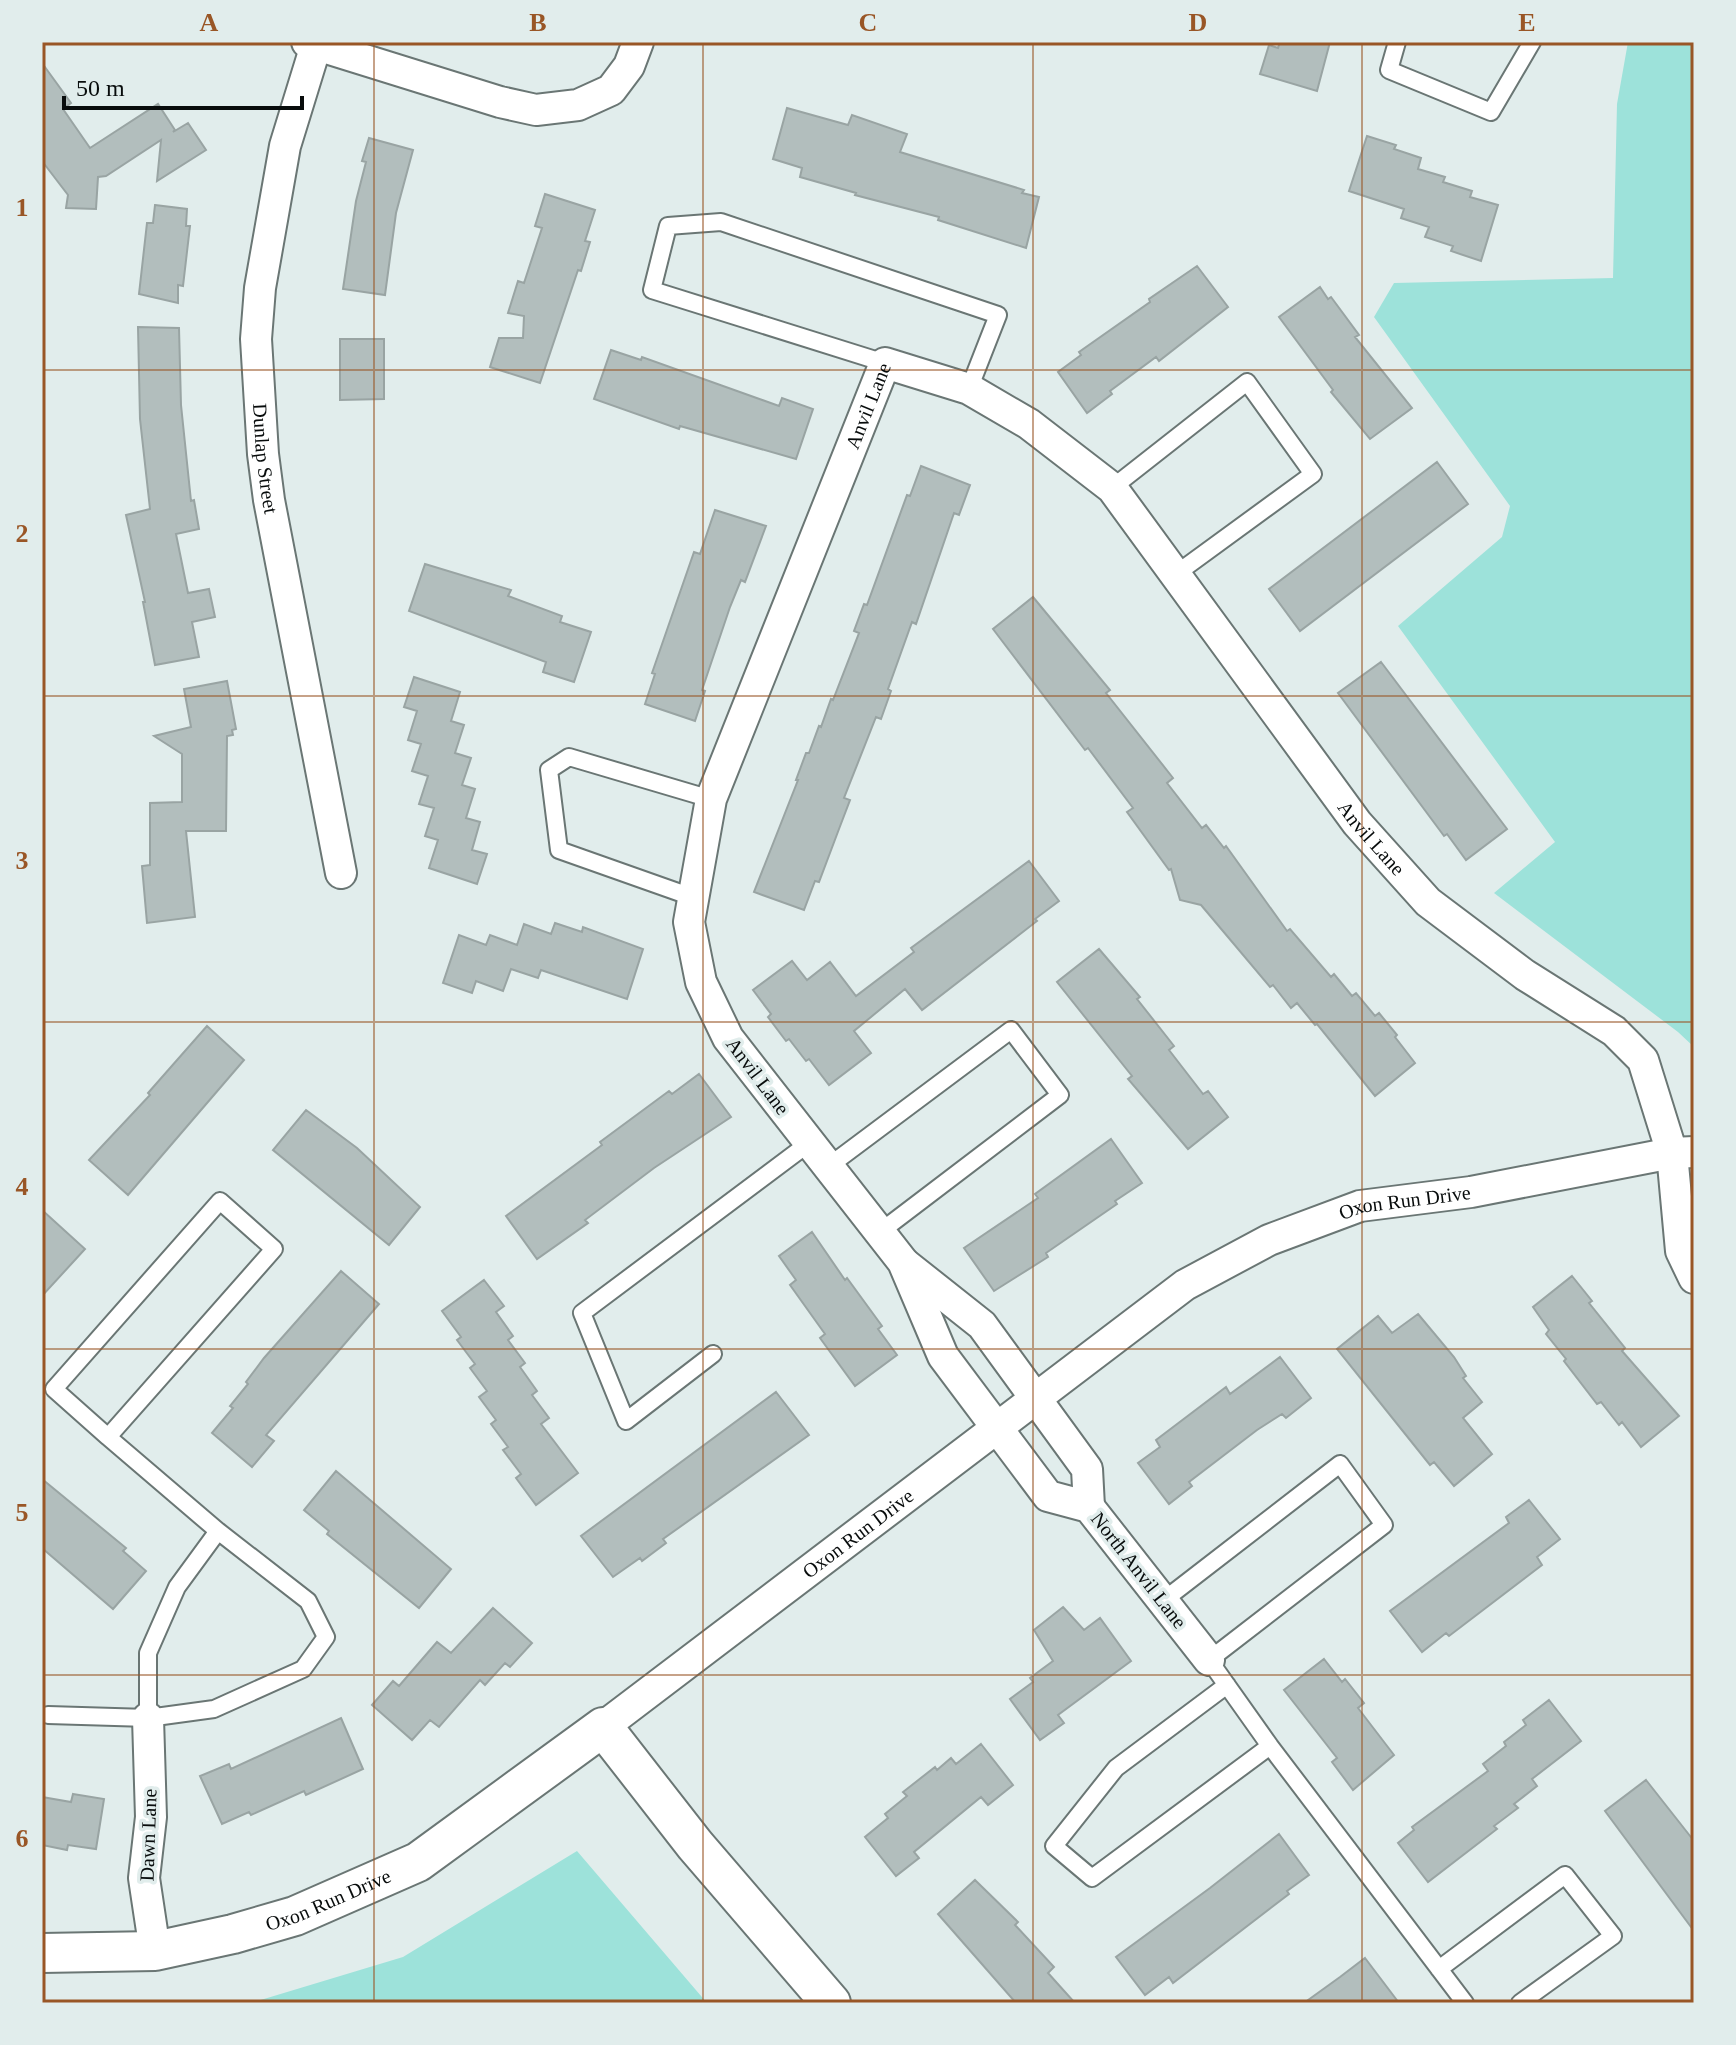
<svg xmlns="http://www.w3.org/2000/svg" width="1736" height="2045" font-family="Georgia,serif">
	<rect width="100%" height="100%" fill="#e1edec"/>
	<path fill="#9de2da" d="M1628,42H1694V1047L1678,1032L1494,893L1555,842L1398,626L1502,537L1510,506L1374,317L1394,283L1613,278L1617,104Z
		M577,1851L707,2003H251L403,1957Z"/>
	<path fill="#b2bebd" stroke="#99a4a3" stroke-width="2" d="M1280,42H1330L1317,91L1260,74L1269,45L1278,48Z
		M42,63L71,103L63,109L90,148L158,104L175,130L173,132L188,123L206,150L157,181L161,140L106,176L98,177L96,209L66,208L68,195L42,161Z
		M787,108L848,125L852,115L907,134L900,152L1024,190L1022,193L1039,197L1026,248L938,220L939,217L855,195L856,193L800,177L802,168L773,159Z
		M1367,136L1396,145L1394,149L1421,158L1418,169L1445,177L1443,182L1472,191L1470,197L1498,205L1481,261L1451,251L1453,246L1425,237L1429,227L1401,218L1404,209L1349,191Z
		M369,138L413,150L396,213L385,295L343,289L356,201L366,162L362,161Z
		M545,194L595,210L585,241L590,242L581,271L578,270L540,383L490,367L499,338H523L524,316L508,313L518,281L524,283L542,228L535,226Z
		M155,205L187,209L186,226H190L183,286L178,285V303L139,294L147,223H153Z
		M1197,266L1228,307L1159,361L1156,357L1110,391L1112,394L1087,413L1058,372L1081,355L1079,352L1150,302L1149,299Z
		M1320,287L1328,299L1331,297L1359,335L1355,337L1412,408L1370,439L1331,392L1333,390L1279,317Z
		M138,327L179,328L181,405L191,501L194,500L199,529L176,534L188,593L209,589L215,617L192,622L199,657L155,665L143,602H145L126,515L150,509L140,419Z
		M340,339H384V399L340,400Z
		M611,350L641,360L642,357L779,406L782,398L813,409L796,459L680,426L679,429L594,399Z
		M1437,462L1468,504L1300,631L1269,589Z
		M921,466L970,485L959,515L954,513L916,624L912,622L888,689L891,691L881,719L876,717L844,798L850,800L839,829L819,882L815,881L804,910L754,892L798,780H796L806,753H809L819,726L821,727L831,699L833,700L859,633L854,631L864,604L867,605L907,495L910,496Z
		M715,510L766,526L745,582L741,580L730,607L702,690L705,691L695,721L645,704L655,674L652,673L694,552L700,554Z
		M425,564L511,590L508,596L562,616L560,622L591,632L574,682L543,672L546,662L409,611Z
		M1033,597L1110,690L1106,693L1173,778L1167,783L1202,828L1206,825L1224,848L1226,846L1287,931L1290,929L1331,977L1334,974L1352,996L1356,993L1375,1016L1379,1013L1397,1035L1395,1037L1415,1063L1375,1096L1317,1024L1315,1025L1297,1003L1291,1008L1273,985L1270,987L1201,905L1180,900L1171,869L1169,870L1127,812L1133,808L1088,748L1085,750L993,629Z
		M1381,662L1507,829L1466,860L1447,834L1444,836L1338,693Z
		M414,677L460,692L451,721L464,725L455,753L471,758L462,785L475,789L466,818L480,822L472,850L487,854L477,884L429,868L438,840L425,836L434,808L419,804L428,776L412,771L421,744L408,740L417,711L404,707Z
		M227,681L236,729L232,730L233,735L227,736L226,831H186L195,917L147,923L142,866L150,865V803L182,802V754L154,736L191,727L184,689Z
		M1029,861L1059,901L1035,919L1037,921L922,1010L905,989L854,1031L871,1053L829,1085L809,1059L806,1061L789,1039L786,1041L768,1017L771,1014L753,990L792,961L807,980L830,962L856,996L914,952L911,948Z
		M555,923L582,932L583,927L643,949L627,999L541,970L538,978L511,969L503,991L476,981L472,993L443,983L459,935L486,945L490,935L517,945L524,924L551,934Z
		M1099,949L1140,997L1137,999L1174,1046L1169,1050L1203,1094L1208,1091L1228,1117L1188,1149L1128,1079L1132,1076L1057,982Z
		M207,1026L244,1060L128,1195L89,1160L150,1095L148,1093Z
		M699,1074L731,1117L654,1168L585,1220L588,1223L537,1259L506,1216L602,1145L600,1142L669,1091L672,1094Z
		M306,1110L357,1148L420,1207L389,1245L273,1150Z
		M1111,1139L1142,1183L1115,1201L1117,1204L1046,1253L1048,1257L994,1291L964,1248L1038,1198L1035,1194Z
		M42,1210L85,1249L42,1296Z
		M812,1232L845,1280L847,1278L882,1326L878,1329L897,1355L855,1386L820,1338L825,1334L790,1285L796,1280L779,1256Z
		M341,1271L379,1304L266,1435L274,1441L252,1467L212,1433L233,1408L230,1406L248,1384L246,1382L264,1358Z
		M1572,1276L1592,1301L1589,1303L1625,1348L1622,1351L1679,1416L1641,1447L1622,1422L1619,1425L1601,1402L1597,1404L1564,1361L1566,1359L1546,1334L1549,1330L1533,1307Z
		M484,1280L504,1306L496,1312L513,1336L508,1340L525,1363L520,1367L537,1391L532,1395L549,1418L541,1424L578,1473L536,1505L516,1478L521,1474L503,1450L508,1447L491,1424L496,1420L479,1397L487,1391L470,1368L475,1364L457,1340L461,1337L442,1311Z
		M1418,1314L1454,1357L1466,1376L1463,1378L1482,1402L1463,1418L1492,1454L1454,1486L1434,1462L1430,1465L1337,1349L1378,1316L1392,1333Z
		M1280,1357L1311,1398L1286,1418L1282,1414L1257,1430L1189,1482L1192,1486L1169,1504L1138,1463L1160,1447L1156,1440L1226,1387L1230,1394Z
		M776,1392L809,1435L663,1539L666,1543L642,1561L640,1558L613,1577L581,1536Z
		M336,1471L451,1569L419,1608L327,1534L329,1531L304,1510Z
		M42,1479L126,1548L123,1551L146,1571L113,1609L42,1548Z
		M1529,1500L1560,1539L1537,1557L1542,1565L1449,1636L1446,1633L1422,1652L1390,1611L1509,1523L1506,1517Z
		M1063,1607L1084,1630L1100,1618L1131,1661L1058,1715L1064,1723L1040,1740L1010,1699L1033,1682L1030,1678L1053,1661L1034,1630Z
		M493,1608L532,1643L510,1667L505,1663L485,1685L480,1680L439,1727L430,1720L412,1740L372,1705L393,1681L399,1686L437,1642L451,1653Z
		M1324,1659L1342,1682L1345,1679L1364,1703L1358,1708L1394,1755L1353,1790L1332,1762L1337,1758L1284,1690Z
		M1549,1700L1581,1741L1532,1779L1537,1786L1514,1804L1518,1808L1494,1826L1497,1829L1428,1882L1398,1843L1414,1830L1412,1827L1488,1771L1483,1764L1506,1746L1504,1742L1526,1725L1523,1720Z
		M341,1718L363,1769L306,1795L304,1791L251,1815L249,1812L222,1824L200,1776L229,1764L231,1769Z
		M981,1744L1013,1785L988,1805L981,1797L914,1852L919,1858L896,1876L865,1837L888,1818L885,1814L907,1796L903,1792L935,1767L937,1770L951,1758L956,1764Z
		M1646,1780L1694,1841V1931L1605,1811Z
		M73,1794L104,1799L96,1849L68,1845L67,1850L42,1845V1797L71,1802Z
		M1279,1834L1309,1875L1287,1891L1289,1894L1173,1983L1169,1977L1145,1995L1116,1957L1210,1888Z
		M975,1880L1018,1922L1015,1925L1054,1967L1048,1973L1075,2003H1016L938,1914Z
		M1365,1958L1399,2003H1304L1340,1977Z"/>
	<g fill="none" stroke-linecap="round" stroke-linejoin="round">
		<defs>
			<path id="service" d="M1397,42L1389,70L1491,112L1532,42
				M885,363L652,290L668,226L721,222L998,315L969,389
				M1112,488L1247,382L1313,474L1176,574
				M692,897L559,850L549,770L569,757L711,799
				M829,1166L1011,1030L1060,1095L880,1232
				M220,1201L274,1249L108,1437L54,1389Z
				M713,1354L626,1421L582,1313L809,1143
				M1164,1600L1340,1464L1384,1525L1209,1660L1270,1746L1465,2003
				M1227,1685L1116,1768L1054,1846L1092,1878L1270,1746
				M48,1715L148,1718L214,1709L303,1669L326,1637L308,1601L218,1531L108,1437
				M148,1718V1653L177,1587L218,1531
				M1439,1969L1565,1875L1613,1936L1520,2003"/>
			<g id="minor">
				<path d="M307,42L500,102L536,110L578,105L611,90L629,66L638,42"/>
				<path id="s1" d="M317,42L285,146L260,288L256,339L263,454L269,500L341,873"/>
				<path d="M905,1264L982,1325L1087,1469L1089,1507"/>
				<path id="s2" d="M1209,1660L1089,1507L1048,1496L943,1356L903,1262L728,1038L701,982L689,922L711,799L885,363L969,389L1029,424L1112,488L1357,823L1428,902L1525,975L1614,1031L1643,1060L1672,1153L1681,1251L1694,1278"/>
				<path d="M148,1718L151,1817L144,1878L155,1951"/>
				<path id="s3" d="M603,1727L1185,1285L1269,1240L1360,1206L1471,1192L1672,1153L1694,1152"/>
			</g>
			<g id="tertiary">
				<path id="s4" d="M42,1953L155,1951L233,1934L295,1916L418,1862L603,1727L695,1845L831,2003"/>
			</g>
		</defs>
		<use href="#service" stroke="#6a7674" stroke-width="20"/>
		<use href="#minor" stroke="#6a7674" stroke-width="34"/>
		<use href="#tertiary" stroke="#6a7674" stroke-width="42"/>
		<use href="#service" stroke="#fff" stroke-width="16"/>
		<use href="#minor" stroke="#fff" stroke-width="30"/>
		<use href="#tertiary" stroke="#fff" stroke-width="38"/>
	</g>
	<path fill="none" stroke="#995626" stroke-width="2" stroke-opacity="0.55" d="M374,42V2003M703,42V2003M1033,42V2003M1362,42V2003M42,370H1694M42,696H1694M42,1022H1694M42,1349H1694M42,1675H1694"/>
	<g text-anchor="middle" stroke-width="7" stroke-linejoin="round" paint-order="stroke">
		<g font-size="20" fill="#080c0c" stroke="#e1edec">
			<text dy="7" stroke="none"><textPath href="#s2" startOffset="1470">Anvil Lane</textPath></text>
			<text dy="7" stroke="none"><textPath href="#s1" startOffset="424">Dunlap Street</textPath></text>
			<text dy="7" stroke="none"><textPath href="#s2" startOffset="2214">Anvil Lane</textPath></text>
			<text transform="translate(758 1076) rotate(53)" y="7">Anvil Lane</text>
			<text dy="7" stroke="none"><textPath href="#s3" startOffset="968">Oxon Run Drive</textPath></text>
			<text dy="7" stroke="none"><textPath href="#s3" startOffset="320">Oxon Run Drive</textPath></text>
			<text transform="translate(1139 1570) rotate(52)" y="7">North Anvil Lane</text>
			<text transform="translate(148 1835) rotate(-88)" y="7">Dawn Lane</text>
			<text dy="7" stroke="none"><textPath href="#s4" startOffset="294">Oxon Run Drive</textPath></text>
		</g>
	</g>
	<rect width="1736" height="2045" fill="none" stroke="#e1edec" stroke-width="88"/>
	<path d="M64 96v12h238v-12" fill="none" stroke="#080c0c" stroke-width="4"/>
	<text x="76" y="96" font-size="24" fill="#080c0c" stroke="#e1edec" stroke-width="6" paint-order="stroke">50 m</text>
	<rect x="44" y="44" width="1648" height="1957" fill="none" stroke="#995626" stroke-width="3"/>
	<g font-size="26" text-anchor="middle" font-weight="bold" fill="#995626">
		<text x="209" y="31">A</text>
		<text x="538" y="31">B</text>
		<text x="868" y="31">C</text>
		<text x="1198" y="31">D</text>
		<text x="1527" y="31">E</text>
		<text x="22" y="216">1</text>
		<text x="22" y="542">2</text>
		<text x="22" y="869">3</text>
		<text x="22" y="1195">4</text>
		<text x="22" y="1521">5</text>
		<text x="22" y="1847">6</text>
	</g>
</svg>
